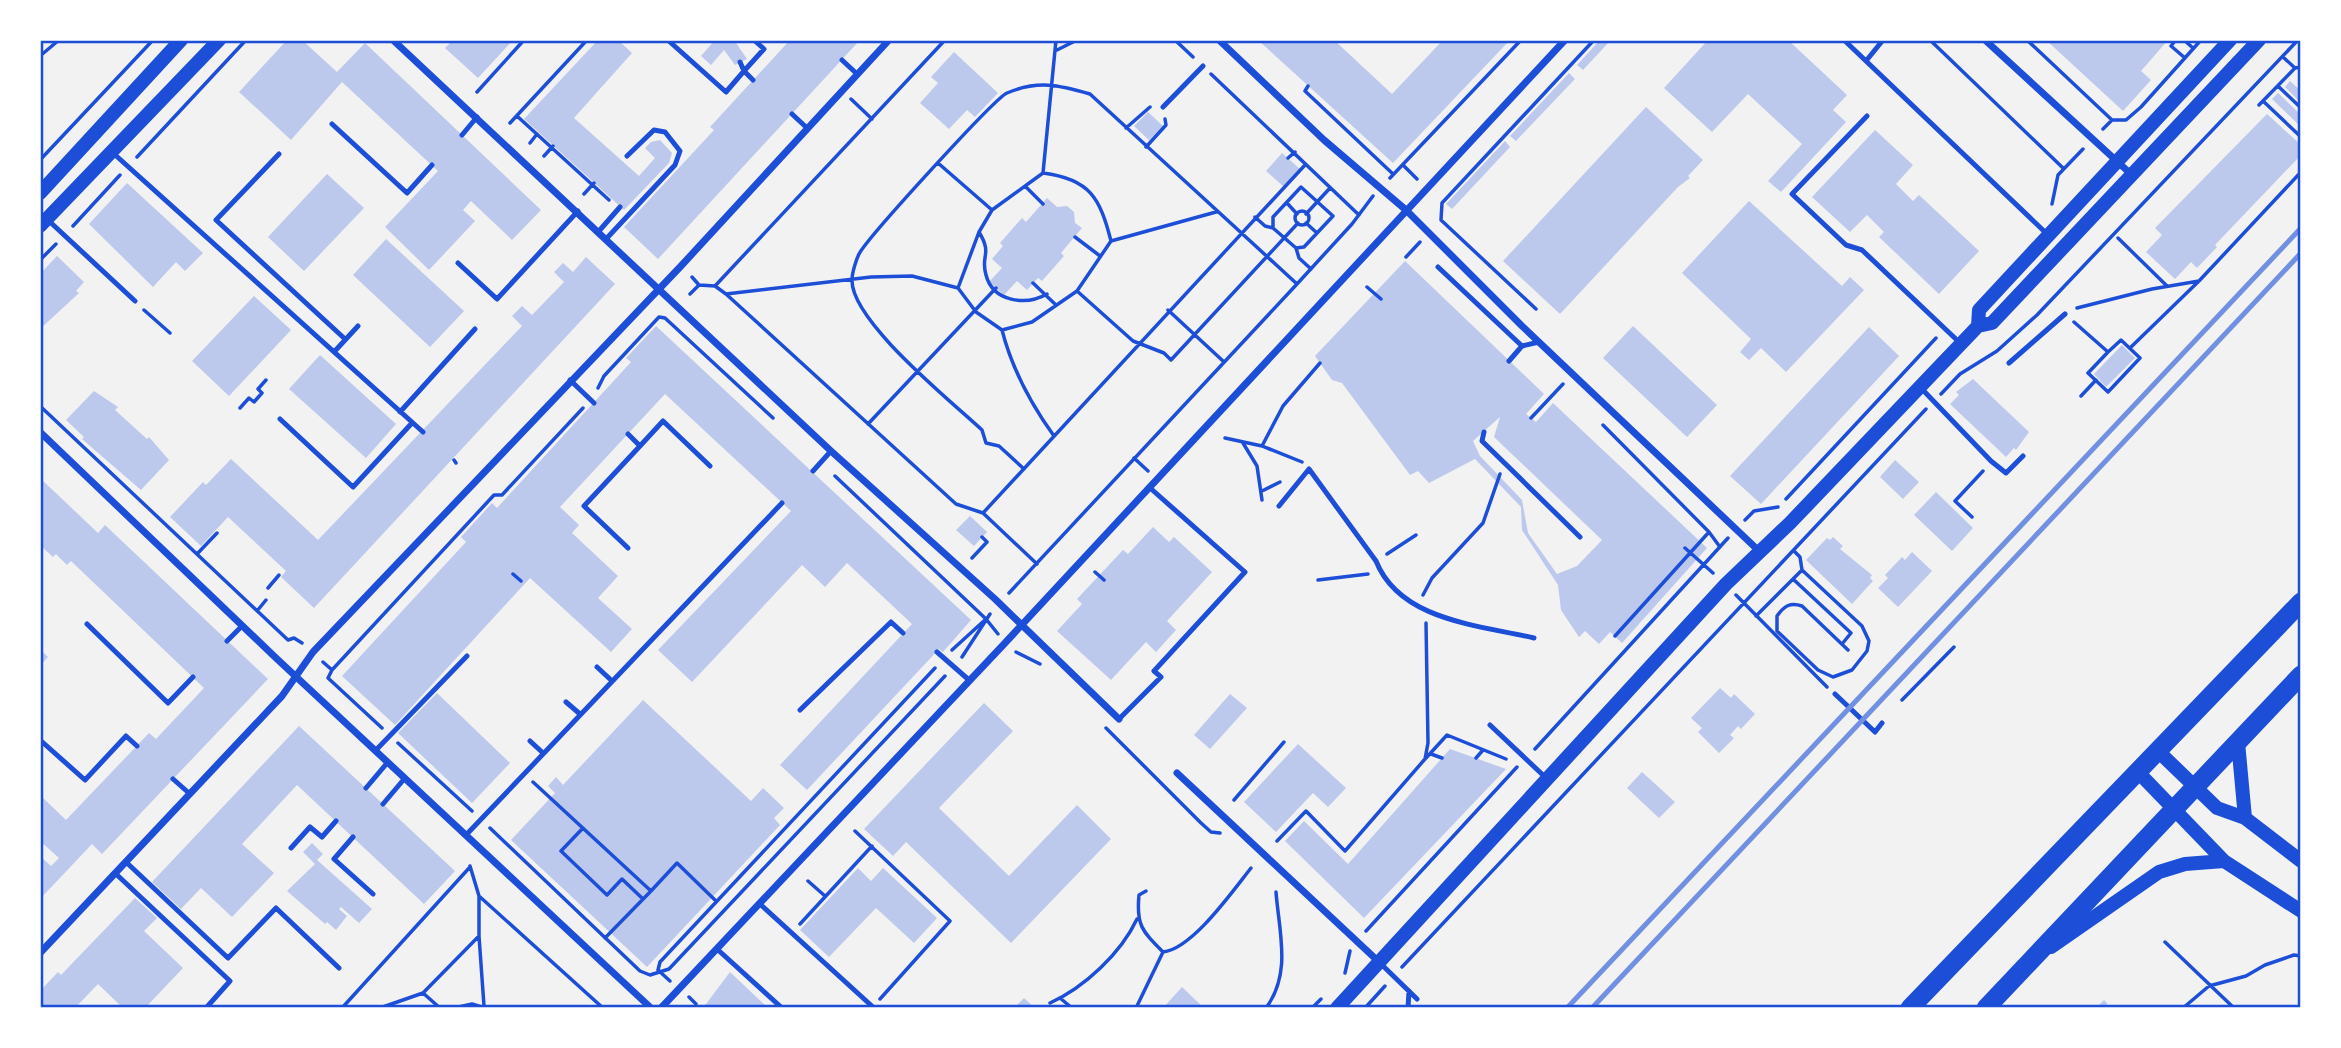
<svg xmlns="http://www.w3.org/2000/svg" width="2341" height="1048" font-family="Raleway,sans-serif">
	<rect width="100%" height="100%" fill="#f2f2f2"/>
	<path fill="#bdc9ec" fill-rule="evenodd" d="M287,40H302L337,72L365,43L541,210L512,240L471,201L463,210L475,221L429,270L385,227L438,171L342,82L291,140L239,92Z
		M453,40H513L478,78L445,48Z
		M598,40H618L632,53L574,118L639,176L655,158L645,148L651,142L660,140L672,153L669,163L624,210L524,119Z
		M715,40H734L747,59L735,65L724,50L711,65L701,56Z
		M790,40H860L658,259L624,227L714,130L710,127Z
		M1258,40H1334L1392,94L1443,40H1510L1393,163Z
		M1600,40H1611L1583,70L1577,65Z
		M1708,40H1788L1847,95L1833,110L1846,122L1781,192L1768,181L1802,144L1748,94L1712,132L1664,88Z
		M2046,40H2168L2141,71L2151,80L2123,111Z
		M954,52L998,93L975,117L967,110L949,129L920,103L938,83L931,77Z
		M1569,73L1575,79L1516,141L1510,136Z
		M2290,81L2301,91V103L2285,87Z
		M2278,93L2301,115V127L2272,99Z
		M1646,107L1703,160L1688,176L1690,178L1678,187L1560,314L1503,261Z
		M1148,112L1163,126L1149,140L1134,126Z
		M2267,114L2301,145V155L2215,245L2217,247L2197,268L2191,262L2175,279L2146,252L2162,235L2155,228Z
		M1875,130L1913,165L1896,184L1913,201L1919,195L1979,251L1939,294L1879,237L1884,232L1867,215L1850,232L1812,197Z
		M1505,141L1510,147L1452,209L1446,204Z
		M1282,153L1300,169L1284,187L1266,171Z
		M327,174L364,208L304,271L268,237Z
		M127,183L203,253L185,271L176,262L153,287L89,224Z
		M1047,198L1057,207L1067,206L1074,212L1075,223L1082,228L1061,253L1064,256L1042,281L1038,278L1027,290L1017,281L1004,295L989,282L1002,268L992,259L1003,246L1000,243L1022,218L1026,222Z
		M1749,201L1842,286L1850,277L1864,290L1786,372L1761,348L1749,360L1740,352L1751,339L1682,273Z
		M386,239L464,311L430,347L353,275Z
		M57,256L84,282L76,291L79,293L40,329V274Z
		M586,257L615,284L314,608L281,577L286,571L228,517L201,546L170,517L203,482L206,485L231,459L318,540L522,326L512,316L522,306L532,315L564,282L554,272L563,263L573,272Z
		M1405,261L1544,394L1526,414L1536,422L1553,403L1707,548L1622,643L1610,632L1599,644L1585,631L1579,637L1561,610L1558,585L1522,530L1521,507L1475,459L1429,483L1418,471L1410,475L1342,383L1332,380L1315,356ZM1500,417L1494,437L1602,540L1577,566L1557,574L1528,533L1522,500L1480,456L1473,441Z
		M254,296L291,330L229,396L192,361Z
		M656,326L971,620L943,652L939,649L807,790L780,765L912,624L847,563L825,587L802,565L692,682L658,650L791,511L665,394L560,507L579,525L572,533L618,576L598,598L632,629L611,652L530,578L395,725L342,676L466,542L461,537L492,503L497,508L631,362L626,358Z
		M1633,326L1717,405L1687,437L1603,358Z
		M1869,327L1899,356L1761,504L1730,476Z
		M2122,345L2135,358L2106,387L2094,374Z
		M320,355L396,424L366,458L289,389Z
		M1973,379L2029,432L2016,450L2014,448L2006,457L1950,404L1959,395L1956,392Z
		M94,391L118,407L115,410L147,439L149,437L169,460L141,490L82,439L84,437L66,420Z
		M1895,460L1919,482L1903,499L1880,477Z
		M40,478L98,533L105,525L268,679L102,854L92,844L40,899V856L51,866L59,858L40,841V799L42,797L66,820L149,733L156,739L204,688L71,561L67,565L56,554L53,557L40,545Z
		M1936,492L1973,528L1952,551L1914,515Z
		M970,516L987,532L974,546L956,530Z
		M1153,527L1169,542L1174,537L1212,572L1167,621L1176,630L1156,652L1146,642L1111,680L1057,631L1082,604L1077,599L1123,550L1128,554Z
		M1833,537L1843,546L1840,549L1872,575L1870,578L1873,581L1852,604L1806,560L1827,538L1830,540Z
		M1912,552L1932,571L1898,607L1878,588L1888,578L1885,575L1902,557L1905,560Z
		M40,649L48,657L40,666Z
		M1720,688L1731,698L1734,694L1755,714L1741,729L1738,726L1730,735L1734,738L1719,753L1698,732L1702,728L1691,718Z
		M437,693L510,763L472,803L398,733Z
		M1230,694L1247,708L1210,749L1194,735Z
		M643,700L751,801L763,788L784,808L774,818L780,825L647,967L511,840L555,793L548,786L556,777L563,785Z
		M984,703L1013,731L939,808L1009,876L1077,805L1111,839L1011,943L906,842L893,856L864,829Z
		M299,726L455,871L424,904L297,785L242,844L274,873L232,917L201,888L181,909L152,882Z
		M1298,744L1346,788L1328,807L1313,793L1276,832L1244,802Z
		M1450,749L1506,769L1364,918L1285,841L1304,821L1348,864Z
		M1642,772L1675,802L1659,818L1627,788Z
		M312,843L323,854L317,860L372,909L359,923L341,907L339,909L347,916L336,930L327,922L325,924L287,891L315,864L303,852Z
		M858,868L871,881L883,868L937,918L914,943L876,908L829,957L800,930Z
		M135,898L157,918L144,931L183,968L145,1008H123L98,984L75,1008H40V991L58,972L61,975Z
		M730,972L768,1008H703Z
		M1182,987L1204,1008H1163Z
		M1024,998L1035,1008H1014Z
		M2104,1000L2108,1004L2096,1008Z"/>
	<g fill="none" stroke-linecap="round" stroke-linejoin="round">
		<path stroke="#1d4ed8" stroke-width="3.5" d="M1175,40L1193,57
			M1930,40L2063,168
			M2027,40L2112,120
			M2184,40L2193,48
			M2175,41L2171,46L2185,58
			M1057,50L1077,40
			M40,56L59,40
			M2283,57L2295,68L2301,67
			M1211,74L1359,215
			M1308,86L1305,91L1393,174
			M2278,86L2301,108
			M477,92L524,40
			M851,99L872,119
			M2263,101L2301,137
			M2259,105L2295,68
			M517,116L609,200
			M510,123L587,40
			M1126,128L1150,107
			M2103,129L2112,120H2126L2141,107L2201,40
			M530,143L537,134
			M1146,147L1166,125L1165,119
			M544,156L553,146
			M137,157L246,40
			M1288,158L1295,152
			M40,160L153,40
			M938,163L992,210
			M1404,166L1417,179
			M1043,173L1056,40
			M1390,178L1521,40
			M1025,186L1043,204
			M584,194L594,183
			M1287,203L1297,214
			M2052,204L2058,175L2083,149
			M1295 218a7 7 0 1 1 14 0a7 7 0 1 1-14 0Z
			M1306,214L1330,188
			M1255,217L1265,226L1273,228
			M1306,223L1317,233
			M73,226L120,175
			M979,232C993,255 980,255 986,275C993,302 1026,306 1047,294
			M1075,237L1100,256
			M2118,238L2167,286
			M1111,241L1216,212
			M1296,248L1304,247L1333,216L1301,187L1273,217V228L1296,248L1299,258L1311,269
			M1406,257L1420,242
			M40,260L56,244
			M1033,283L1056,305
			M699,285L715,286L945,40
			M715,286L726,294L871,277L912,276L958,288
			M1367,287L1381,299
			M1077,291L1133,341L1164,353L1171,360L1298,223
			M690,294L699,285L692,277
			M726,294L956,504L983,513L1037,564
			M2077,308L2152,289L2199,281L2301,172
			M1536,309L1441,220L1442,203L1594,40
			M144,310L170,333
			M1168,310L1223,361
			M2074,322L2108,352L2088,373L2108,392L2140,358L2121,340L2108,352
			M1002,330L1032,322L1077,291L1111,241C1100,198 1090,179 1043,173L992,210L979,232L958,288L976,312L1002,330C1012,369 1031,404 1054,436
			M2130,348L2199,281
			M598,388L604,376L659,317L665,318L773,418
			M1941,394L1960,374L1997,351L2037,315L2298,40
			M2081,396L2096,380
			M40,406L288,640L294,638L302,643
			M240,408L249,398L254,402L262,393L258,389L266,380
			M1531,418L1563,384
			M868,424L996,288
			M1603,425L1709,532L1720,547
			M1225,438L1262,446L1283,406L1320,363
			M1243,443L1257,466L1262,500
			M1262,446L1302,462
			M1134,458L1148,471
			M454,460L456,463
			M1024,469L999,446L986,443L982,430C951,401 851,321 852,280C852,273 856,260 859,254C868,237 994,99 1007,93C1038,80 1059,85 1090,94L1297,284
			M835,476L986,619L952,650
			M1262,491L1280,482
			M1786,499L1936,338
			M983,513L1305,165
			M1972,517L1955,501L1983,471
			M1745,520L1754,511L1778,507
			M1685,548L1713,573
			M1794,551L1800,557L1802,570L1862,626L1869,641L1867,651L1852,670L1833,677L1818,670L1777,631V616C1784,606 1790,602 1802,606L1848,650
			M197,554L217,533
			M1387,554L1416,535
			M972,558L987,542L982,537
			M1095,572L1104,580
			M513,574L521,581
			M1793,579L1851,633L1842,644
			M1318,580L1368,574
			M268,588L279,575
			M1009,593L1297,284L1352,224L1373,196
			M1423,595L1432,578L1483,523L1500,474
			M1736,595L1827,687
			M257,611L266,600
			M1756,616L1802,570
			M986,619L998,634
			M1615,636L1709,532
			M1016,652L1040,664
			M962,657L990,614
			M323,662L332,670L328,678L382,728
			M332,670L494,495H502L583,408
			M1902,700L1954,647
			M1106,728L1201,823L1211,832L1220,833
			M398,743L472,811
			M1535,749L1728,538
			M1431,754L1442,758
			M1426,758L1447,735L1506,759
			M1476,758L1483,750
			M533,782L651,891L605,938
			M1234,800L1284,742
			M490,828L640,971L650,975L669,969L945,676
			M583,828L561,851L607,895L622,879L643,899
			M855,831L950,921L880,999
			M1277,841L1306,811L1345,851L1425,759L1428,743L1426,623
			M470,866L479,896L603,1008
			M808,881L825,896
			M651,891L677,863L716,901
			M1146,891L1139,895C1136,925 1142,931 1163,952C1192,949 1232,892 1251,868
			M800,924L872,846
			M1366,931L1517,767
			M479,936L484,1006
			M2165,942L2234,1008
			M1402,967L1926,409
			M658,970L660,962L935,668
			M658,970L670,981
			M1345,973L1350,951
			M423,993L440,1008
			M689,997L696,1004
			M1060,998L1072,1008
			M1050,1003C1085,987 1121,953 1137,919
			M342,1008L470,867
			M380,1008L423,993L479,936V896
			M454,1008L472,1004L485,1008
			M1136,1008L1163,952
			M1266,1008C1292,973 1279,932 1276,892
			M1312,1008L1321,999
			M1365,1008L1385,986
			M2183,1008L2209,986L2246,976L2265,965L2294,955L2301,956"/>
		<path stroke="#1d4ed8" stroke-width="5" d="M1844,40L2046,233
			M670,42L726,92L744,71L753,80
			M842,60L857,74
			M1866,61L1883,40
			M740,62L744,71L764,49L754,40
			M1163,107L1203,66
			M792,114L807,128
			M1867,116L1792,194L1846,245L1862,250L1959,342
			M332,124L407,193L432,165
			M462,135L477,117
			M113,153L423,432
			M279,154L216,220L345,339
			M49,221L135,301
			M599,231L620,207
			M607,238L675,165L680,151L665,132L654,130L627,156
			M458,263L497,299L578,211
			M1438,267L1522,346
			M334,352L358,326
			M1509,361L1522,346L1539,342
			M2009,363L2065,314
			M570,380L594,403
			M1920,387L1991,461L2006,473L2023,456
			M400,412L475,329
			M280,419L353,487L412,423
			M1484,432L1482,441L1580,537
			M628,434L640,446L584,506L628,548
			M640,446L663,421L710,466
			M813,471L831,451
			M1279,506L1309,469L1376,561C1400,621 1479,625 1534,638
			M87,624L168,703L193,677
			M227,641L242,626
			M937,652L969,680
			M597,667L612,681
			M1835,694L1875,732L1882,723
			M566,702L580,714
			M800,710L891,622L903,633
			M1119,719L1161,677L1154,671L1245,572L1149,487
			M1490,725L1545,777
			M40,740L85,780L126,736L137,746
			M530,741L543,753
			M376,750L467,656
			M173,779L190,794
			M366,788L388,762
			M383,804L405,778
			M466,835L782,503
			M353,837L334,859L373,894
			M291,848L310,827L322,837L336,821
			M126,862L228,958L276,908L339,968
			M115,873L230,981L206,1008
			M760,904L874,1008
			M717,949L782,1008
			M1379,962L1417,999
			M1408,1008L1409,991"/>
		<path stroke="#1d4ed8" stroke-width="7" d="M393,40L831,451L995,599L1119,719
			M1219,40L1324,140L1406,210L1522,326L1759,551
			M1985,40L2133,176
			M40,432L276,658L651,1008
			M1177,773L1379,962
			M40,953L282,696L313,652L681,266L889,40
			M661,1008L1005,643L1565,40"/>
		<path stroke="#1d4ed8" stroke-width="14" d="M40,193L181,40
			M40,226L219,40
			M1978,326L1979,310L2230,40
			M2238,742L2245,818
			M2158,751L2217,808L2245,818L2301,861
			M2138,772L2224,861L2301,911
			M2051,947L2159,872L2185,864L2224,861
			M1337,1008L1726,584L1790,523L1978,326L1992,323L2259,40"/>
		<path stroke="#1d4ed8" stroke-width="19" d="M1910,1008L2301,602
			M1986,1008L2301,675"/>
		<path stroke="#7290e2" stroke-width="5" d="M1567,1008L2301,228
			M1592,1008L2301,253"/>
	</g>
	<rect width="2341" height="1048" fill="none" stroke="#ffffff" stroke-width="84"/>
	<rect x="42" y="42" width="2257" height="964" fill="none" stroke="#1d4ed8" stroke-width="2.5"/>
</svg>
